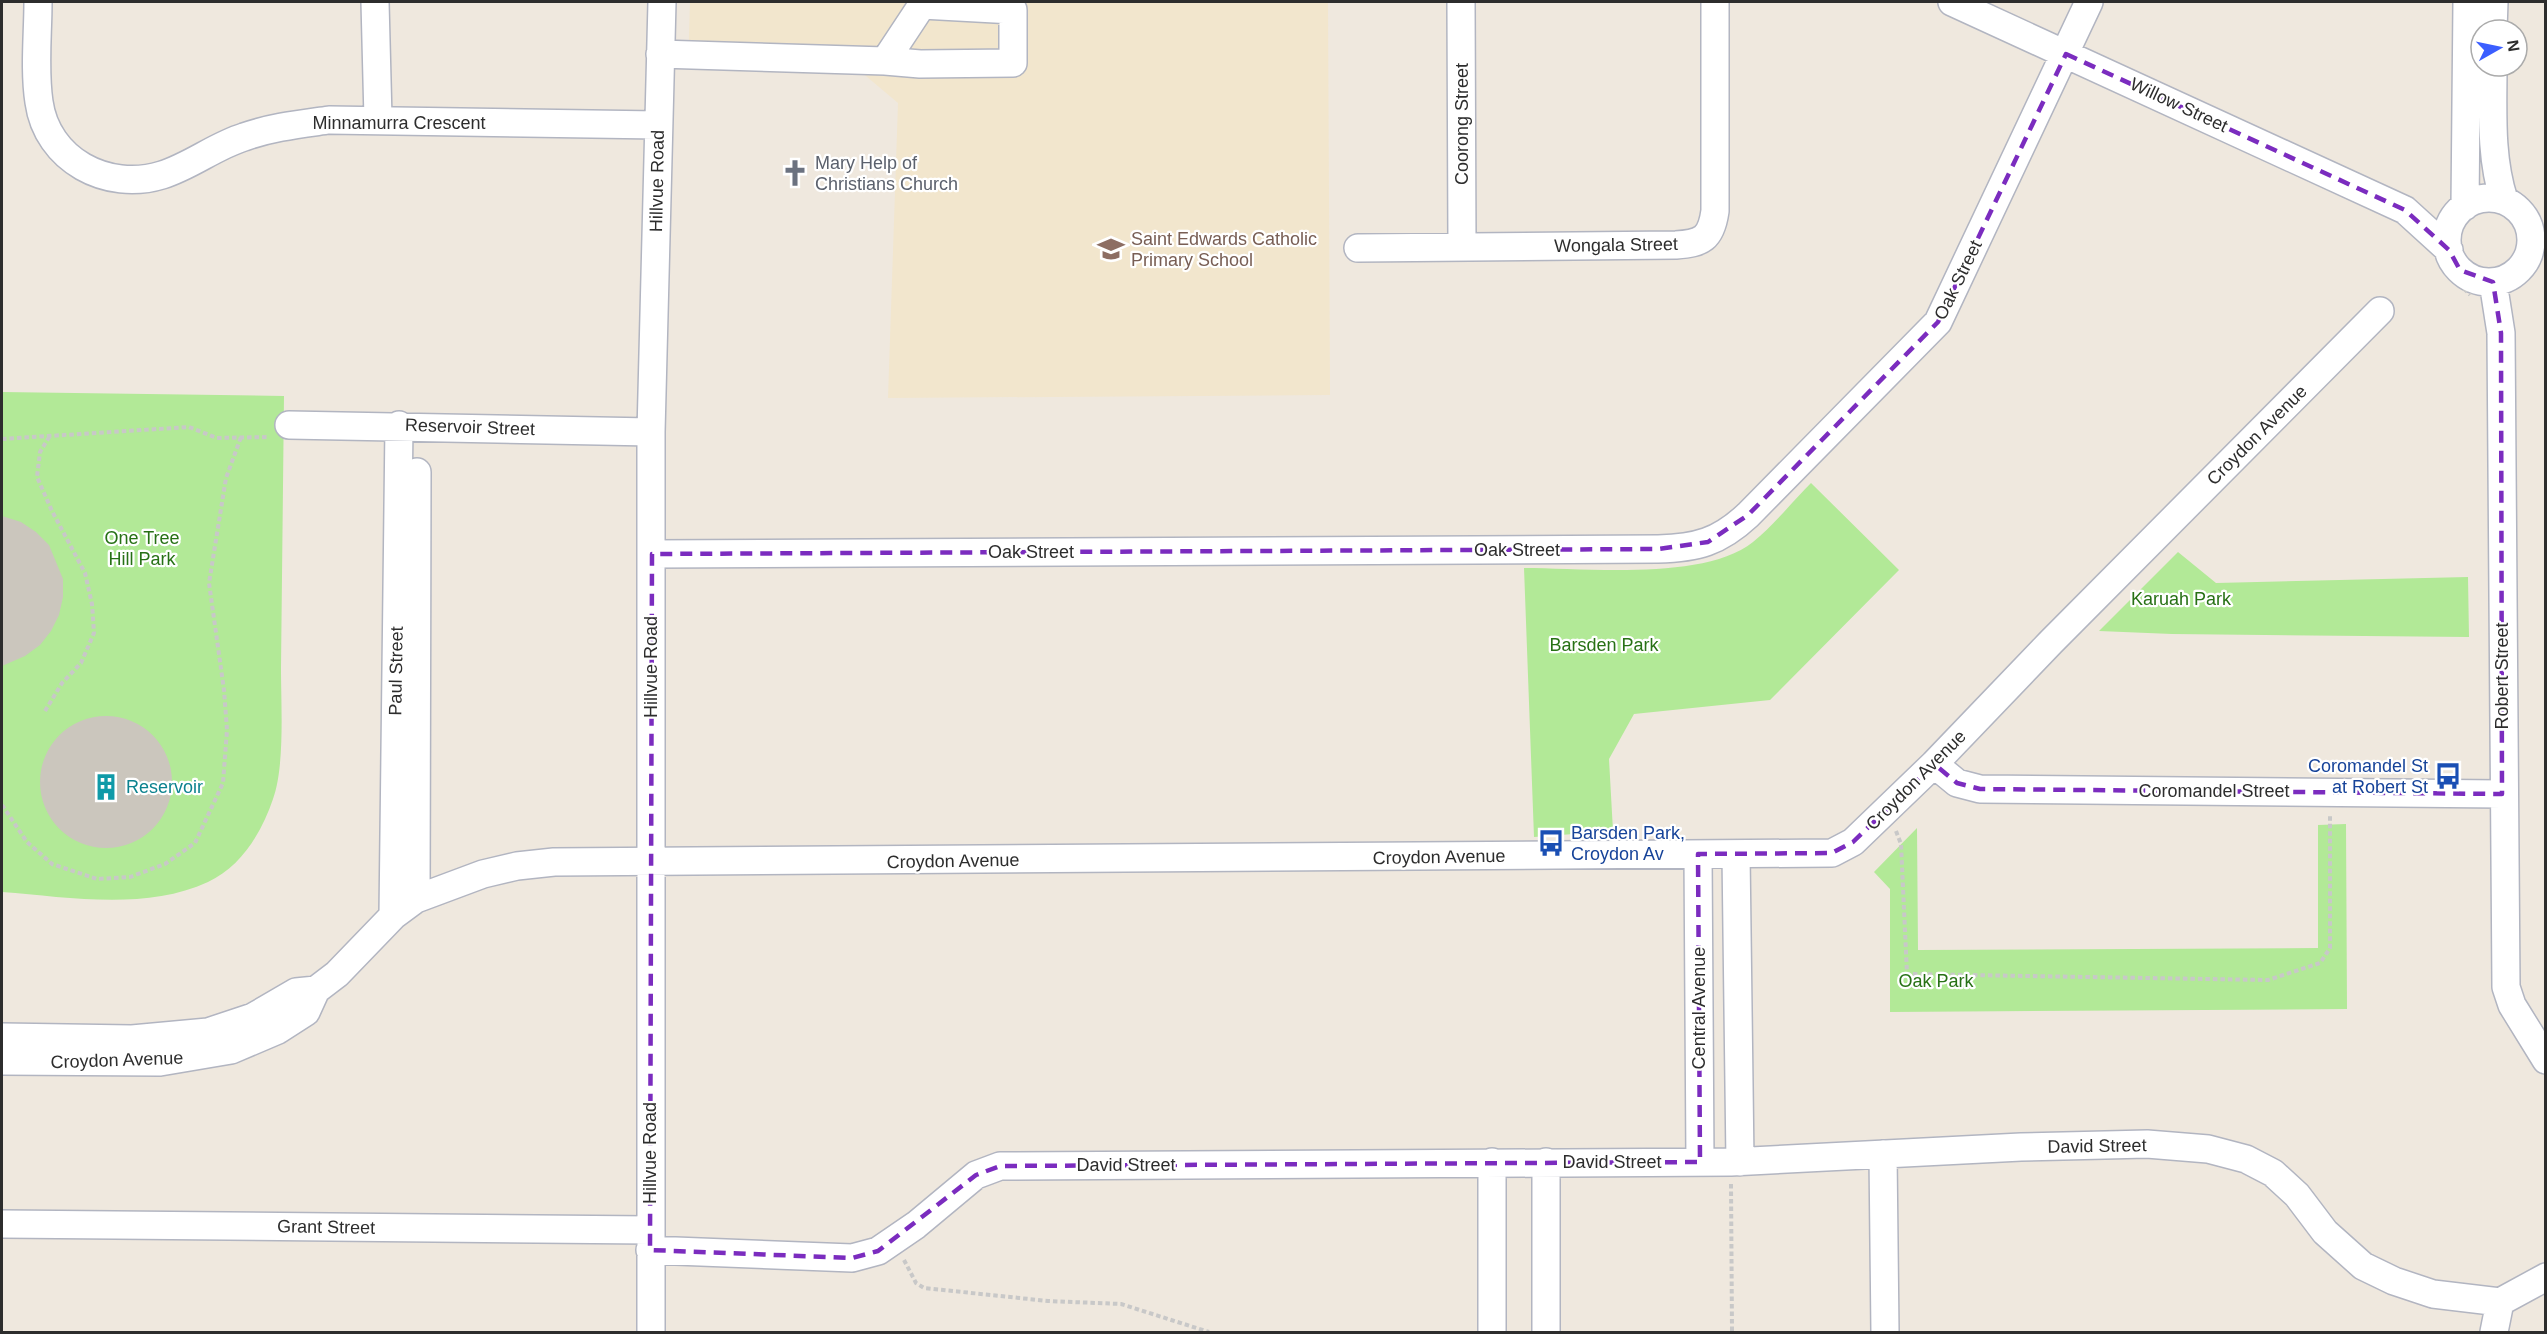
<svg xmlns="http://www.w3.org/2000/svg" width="2547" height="1334" font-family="Helvetica,sans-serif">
	<rect width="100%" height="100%" fill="#efe8de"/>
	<path fill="#f2e6cd" d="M690,2H1328L1330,395L888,398L898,103L860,71L688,67Z"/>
	<path fill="#b2e997" d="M2,392L284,396C283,486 282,577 281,668C281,704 285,766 273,799C262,832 241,867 208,882C145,911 68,897 2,892Z
		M1811,483L1899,570L1770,700L1634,714L1609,759L1613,831L1534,837L1524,568C1586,568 1704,581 1753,542C1774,525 1792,502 1811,483Z
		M2178,552L2216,583L2468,577L2469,637L2172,634L2099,631Z
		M2346,824L2347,1009L1890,1012V889L1874,872L1917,828L1918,950L2318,948V825Z"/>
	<path fill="#cbc6bd" d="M2,516L21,522L36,532L49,545L63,579V597L59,615L51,631L40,645L25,656L2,666Z
		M40 782a66 66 0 1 1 132 0a66 66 0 1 1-132 0Z"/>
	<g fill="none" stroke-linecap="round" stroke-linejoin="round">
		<defs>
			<path id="minor" d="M38,2C38,34 34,69 39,102C47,160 107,192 162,175C191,166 215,146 244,137C272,127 301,124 329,120L658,125
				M375,2L378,119
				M1461,2L1462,247
				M1952,2L2405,210L2449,250
				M2493,30L2494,2
				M660,54L885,61L922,5L1013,10V63L920,64L885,61
				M2493,66C2493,111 2490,157 2504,200
				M2447 240a42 42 0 1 1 84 0a42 42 0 1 1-84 0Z
				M2465,206L2467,2
				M1358,248L1676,245C1702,243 1711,239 1715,211V2
				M2493,282L2501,333L2506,987L2512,1005L2546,1060
				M289,425L651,432
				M652,554L1658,549C1697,548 1719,542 1748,515L1938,322L2089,2
				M1934,764L1957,783L1980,789L2502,794
				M1698,854L1700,1162
				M1736,854L1740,1162
				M416,899L417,472
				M393,916L399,425
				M2,1037L132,1039L208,1032L253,1017L296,992L316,990
				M2,1061L160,1062L231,1050L278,1030L306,1012L316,990L337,974L393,916L416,899L483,874L517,866L554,862L1832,853L1853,842L1934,764L2051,642L2380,311
				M1883,1154L1885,1332
				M2,1224L650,1230
				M650,1250L852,1258L878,1251L916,1225L976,1175L1000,1166L1731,1162L2021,1147L2147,1144L2208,1149L2246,1159L2273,1173L2297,1195L2325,1232L2363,1266L2394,1281L2433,1294L2500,1302L2546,1277
				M651,1332V432L662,2
				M1492,1332V1162
				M1546,1332V1162
				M2494,1332L2500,1302"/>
		</defs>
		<use href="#minor" stroke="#b2b5c1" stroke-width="30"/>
		<path stroke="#c8c8c8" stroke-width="4" stroke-dasharray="4.5 3" stroke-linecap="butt" d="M2449,272L2470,295
			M2,439L189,427L217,438L269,437
			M45,711L62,683L81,663L94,633L92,604L85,573L52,511L37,477L40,452L51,434
			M2,805L27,842L52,864L97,879L130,877L165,864L195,843L223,783L227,730L224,690L209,583L226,478L241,437
			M1896,831L1901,844L1907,974L2268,980L2320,963L2330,948V814
			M1731,1184L1732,1332
			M904,1260L916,1283L924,1288L1048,1301L1121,1304L1209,1332"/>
		<use href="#minor" stroke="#fff" stroke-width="27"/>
	</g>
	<path fill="none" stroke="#7b2cbf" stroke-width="4.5" stroke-dasharray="12 8" stroke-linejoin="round" d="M2066,54L2405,210L2449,250L2460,270L2493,282L2501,333L2502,794L1980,789L1957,783L1934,764L1853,842L1832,853L1698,854L1700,1162L1000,1166L976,1175L878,1251L852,1258L650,1250L652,554L1658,549L1708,542L1748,515L1938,322Z"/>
	<defs>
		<symbol id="church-bare" viewBox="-9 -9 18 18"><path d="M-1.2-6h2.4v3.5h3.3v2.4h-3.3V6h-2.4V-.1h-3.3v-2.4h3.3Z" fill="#6b7280" stroke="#fff" stroke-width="2.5" paint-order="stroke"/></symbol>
		<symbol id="school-bare" viewBox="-9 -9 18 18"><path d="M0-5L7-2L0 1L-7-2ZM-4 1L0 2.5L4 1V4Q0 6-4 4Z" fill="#8d6e63" stroke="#fff" stroke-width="2.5" paint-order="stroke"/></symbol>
		<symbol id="bus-bare" viewBox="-9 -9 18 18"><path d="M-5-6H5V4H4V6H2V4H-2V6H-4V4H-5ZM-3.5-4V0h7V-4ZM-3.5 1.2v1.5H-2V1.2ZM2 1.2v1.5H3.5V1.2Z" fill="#1a4fb4" stroke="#fff" stroke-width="2.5" paint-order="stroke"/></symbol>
		<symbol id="building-bare" viewBox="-9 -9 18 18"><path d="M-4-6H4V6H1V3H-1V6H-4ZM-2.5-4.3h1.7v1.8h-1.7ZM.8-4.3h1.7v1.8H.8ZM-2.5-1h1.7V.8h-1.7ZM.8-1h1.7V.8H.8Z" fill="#0f9aa8" stroke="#fff" stroke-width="2.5" paint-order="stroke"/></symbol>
	</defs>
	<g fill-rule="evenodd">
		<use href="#church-bare" x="776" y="154" width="38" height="38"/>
		<use href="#school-bare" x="1092" y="230" width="38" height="38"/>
		<use href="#bus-bare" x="2429" y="757" width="38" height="38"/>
		<use href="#building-bare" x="87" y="768" width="38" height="38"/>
		<use href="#bus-bare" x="1532" y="824" width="38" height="38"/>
	</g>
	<g text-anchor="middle" stroke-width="4.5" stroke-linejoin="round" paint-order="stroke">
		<g font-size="18" fill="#2d2d2d" stroke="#fff">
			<text transform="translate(2179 105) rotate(25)" y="6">Willow Street</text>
			<text x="399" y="129">Minnamurra Crescent</text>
			<text transform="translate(1462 124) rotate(-90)" y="6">Coorong Street</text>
			<text transform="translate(657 181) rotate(-89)" y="6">Hillvue Road</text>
			<text transform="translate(1616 245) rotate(-1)" y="6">Wongala Street</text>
			<text transform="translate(1958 280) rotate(-64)" y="6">Oak Street</text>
			<text transform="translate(470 427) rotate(2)" y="6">Reservoir Street</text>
			<text transform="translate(2257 435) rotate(-45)" y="6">Croydon Avenue</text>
			<text x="1517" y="556">Oak Street</text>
			<text x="1031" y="558">Oak Street</text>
			<text transform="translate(651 667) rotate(-90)" y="6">Hillvue Road</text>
			<text transform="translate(396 671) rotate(-89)" y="6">Paul Street</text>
			<text transform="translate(2502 676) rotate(-90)" y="6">Robert Street</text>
			<text transform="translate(1916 780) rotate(-45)" y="6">Croydon Avenue</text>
			<text x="2214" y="797">Coromandel Street</text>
			<text transform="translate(1439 857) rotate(-1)" y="6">Croydon Avenue</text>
			<text transform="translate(953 861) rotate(-1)" y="6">Croydon Avenue</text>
			<text transform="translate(1699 1008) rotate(-90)" y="6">Central Avenue</text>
			<text transform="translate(117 1060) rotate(-2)" y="6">Croydon Avenue</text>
			<text transform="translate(2097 1146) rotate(-1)" y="6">David Street</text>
			<text transform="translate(650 1153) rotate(-90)" y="6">Hillvue Road</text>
			<text x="1612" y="1168">David Street</text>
			<text x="1126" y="1171">David Street</text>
			<text transform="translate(326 1227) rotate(1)" y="6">Grant Street</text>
		</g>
		<g font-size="18" fill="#5b616d" stroke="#fff" text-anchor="start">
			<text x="815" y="169">Mary Help of<tspan x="815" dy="21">Christians Church</tspan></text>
		</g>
		<g font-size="18" fill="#785e54" stroke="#fff" text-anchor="start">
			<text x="1131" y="245">Saint Edwards Catholic<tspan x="1131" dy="21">Primary School</tspan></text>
		</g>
		<g font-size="18" fill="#277115" stroke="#fff">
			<text x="142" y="544">One Tree<tspan x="142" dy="21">Hill Park</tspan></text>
			<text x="2181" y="605">Karuah Park</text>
			<text x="1604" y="651">Barsden Park</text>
			<text x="1936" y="987">Oak Park</text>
		</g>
		<g font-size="18" fill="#164399" stroke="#fff" text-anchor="end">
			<text x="2428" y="772">Coromandel St<tspan x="2428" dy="21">at Robert St</tspan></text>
			<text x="1571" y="839" text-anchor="start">Barsden Park,<tspan x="1571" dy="21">Croydon Av</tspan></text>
		</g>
		<g font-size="18" fill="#0d838f" stroke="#fff" text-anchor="start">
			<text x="126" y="793">Reservoir</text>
		</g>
	</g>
	<rect width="2547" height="1334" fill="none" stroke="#2d2d2d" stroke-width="6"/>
	<g transform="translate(2499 48) rotate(81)"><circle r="28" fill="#ffffff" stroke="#ababab" stroke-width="1.5"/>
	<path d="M0-4.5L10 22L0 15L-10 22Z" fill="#3b5eff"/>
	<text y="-9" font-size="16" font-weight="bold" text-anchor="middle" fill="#2d2d2d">N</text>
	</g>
</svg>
